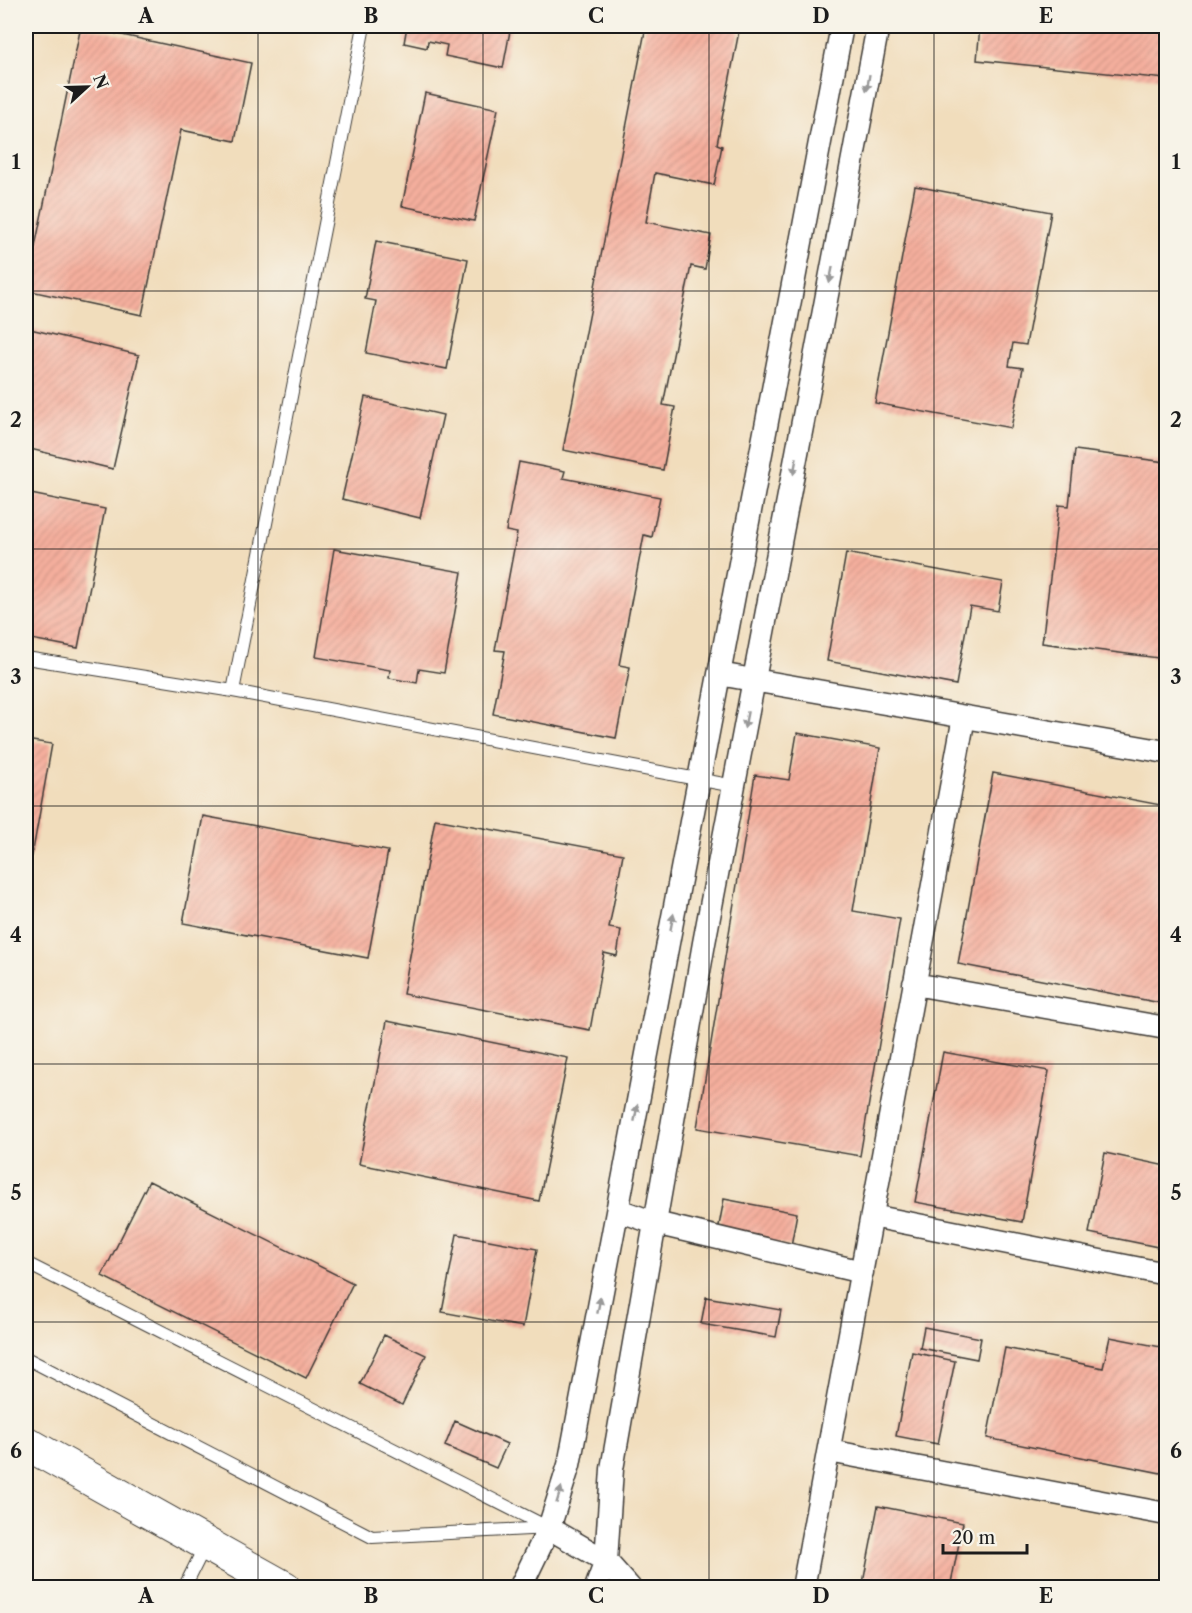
<svg xmlns="http://www.w3.org/2000/svg" width="1192" height="1613" font-family="'Libre Caslon Text',serif">
	<defs>
		<pattern id="building-hatch" width="6" height="6" patternUnits="userSpaceOnUse" patternTransform="scale(1.5)"><rect width="6" height="6" fill="#f5af9d"/><path d="M-1 1l2-2M0 6l6-6M5 7l2-2" fill="none" stroke="#d19687"/></pattern>
	</defs>
	<rect width="100%" height="100%" fill="#f7f3e8"/>
	<filter id="ink" filterUnits="userSpaceOnUse"><feTurbulence type="fractalNoise" baseFrequency=".0167" numOctaves="2"/><feDisplacementMap in="SourceGraphic" scale="12" xChannelSelector="R" yChannelSelector="G"/><feConvolveMatrix kernelMatrix="1 2 1 2 8 2 1 2 1" color-interpolation-filters="sRGB"/></filter>
	<filter id="wash" filterUnits="userSpaceOnUse"><feTurbulence type="fractalNoise" baseFrequency=".008" numOctaves="4" result="noise"/><feDisplacementMap in="SourceGraphic" scale="24" xChannelSelector="R" yChannelSelector="G"/><feGaussianBlur stdDeviation="1.35" result="paint"/><feColorMatrix in="noise" values="0 0 0 0 0 0 0 0 0 0 0 0 0 0 0 0 0 1.4 0 .05"/><feComposite in="paint" operator="in"/></filter>
	<g filter="url(#wash)">
		<rect width="100%" height="100%" fill="#f1ddbc"/>
		<g id="blocks">
			<path fill="url(#building-hatch)" d="M81,26L251,63L235,141L181,130L142,315L26,290Z
				M407,26H511L503,68L445,56L447,45L428,41L427,48L404,43Z
				M646,26H740L717,144L722,146L714,185L655,173L646,222L711,235L705,269L691,266L663,405L675,407L663,470L563,450Z
				M980,26H1166V79L977,60Z
				M425,93L498,109L474,221L402,206Z
				M915,186L1051,212L1026,345L1013,343L1009,366L1023,368L1011,428L875,403Z
				M376,241L468,259L447,369L366,353L376,301L365,299Z
				M26,328L139,355L113,469L26,448Z
				M365,397L443,415L420,518L342,499Z
				M1075,450L1165,462L1160,500L1166,501V659L1042,643L1059,505L1069,506Z
				M519,462L565,471L563,478L660,497L652,537L644,535L619,665L630,667L616,738L493,714L505,651L495,650L517,533L506,531Z
				M26,493L105,509L78,648L26,638Z
				M334,549L462,572L444,673L419,669L417,683L389,678L390,670L316,657Z
				M846,553L1003,582L998,611L970,606L956,685L827,661Z
				M797,733L880,748L853,911L900,919L860,1156L697,1128L755,775L789,780Z
				M26,740L52,744L32,856L26,855Z
				M993,773L1166,806V1004L958,964Z
				M203,816L388,851L368,958L183,923Z
				M435,819L623,854L609,928L621,930L617,956L604,953L590,1030L403,994Z
				M387,1021L568,1058L539,1201L359,1164Z
				M943,1052L1049,1071L1022,1222L915,1202Z
				M1105,1153L1166,1166V1232L1163,1248L1089,1233Z
				M149,1181L353,1283L306,1378L102,1276Z
				M724,1199L797,1213L791,1246L718,1231Z
				M457,1234L537,1249L523,1327L442,1312Z
				M706,1297L781,1310L776,1337L701,1324Z
				M924,1327L981,1338L977,1359L920,1348Z
				M384,1335L426,1355L402,1405L360,1384Z
				M1110,1337L1166,1348V1474L987,1438L1005,1348L1103,1368Z
				M912,1352L955,1361L938,1444L896,1436Z
				M455,1421L507,1444L496,1468L445,1446Z
				M878,1506L963,1523L950,1588H862Z"/>
		</g>
	</g>
	<g filter="url(#ink)">
		<use href="#blocks" fill-opacity="0" stroke="#3c3934" stroke-width="1.5"/>
		<g fill="none" stroke-linecap="round" stroke-linejoin="round">
			<defs>
				<path id="lane" d="M26,658L233,691L734,786
					M233,691L364,26
					M26,1263L549,1528
					M26,1358L372,1537L548,1528
					M184,1588L205,1546"/>
				<path id="street" d="M719,674L1166,752
					M914,984L1166,1028
					M618,1210L655,1223L862,1272
					M872,1216L1166,1274
					M829,1451L1166,1514
					M549,1528L606,1561L630,1588
					M520,1588L549,1528L569,1465L842,26
					M596,1588L606,1561L612,1469L704,943L878,26
					M803,1588L964,717"/>
				<path id="secondary" d="M26,1443L285,1588"/>
			</defs>
			<use href="#lane" stroke="#3c3934" stroke-width="14"/>
			<use href="#street" stroke="#3c3934" stroke-width="25"/>
			<use href="#secondary" stroke="#3c3934" stroke-width="35"/>
			<use href="#lane" stroke="#fff" stroke-width="12"/>
			<use href="#street" stroke="#fff" stroke-width="22"/>
			<use href="#secondary" stroke="#fff" stroke-width="33"/>
		</g>
		<defs><path id="oneway-solid" d="M-6-.8H1V-3.2L6.5 0L1 3.2V.8H-6Z" transform="scale(1.5)"/></defs>
		<g fill="#999">
			<use href="#oneway-solid" transform="translate(868 83) rotate(100)"/>
			<use href="#oneway-solid" transform="translate(831 275) rotate(101)"/>
			<use href="#oneway-solid" transform="translate(795 466) rotate(101)"/>
			<use href="#oneway-solid" transform="translate(746 720) rotate(101)"/>
			<use href="#oneway-solid" transform="translate(672 922) rotate(-79)"/>
			<use href="#oneway-solid" transform="translate(636 1113) rotate(-79)"/>
			<use href="#oneway-solid" transform="translate(599 1305) rotate(-79)"/>
			<use href="#oneway-solid" transform="translate(559 1495) rotate(-73)"/>
		</g>
	</g>
	<path fill="none" stroke="#1c1c1c" stroke-width="1.5" stroke-opacity="0.55" d="M258,26V1588M483,26V1588M709,26V1588M934,26V1588M26,291H1166M26,549H1166M26,806H1166M26,1064H1166M26,1322H1166"/>
	<rect width="1192" height="1613" fill="none" stroke="#f7f3e8" stroke-width="66"/>
	<g transform="translate(87 87) rotate(68)" stroke="#f7f3e8" stroke-width="4.5" paint-order="stroke">
	<path d="M0-4.5L10 22L0 15L-10 22Z" fill="#1c1c1c"/>
	<text y="-9" font-size="16" font-weight="bold" text-anchor="middle" fill="#1c1c1c">N</text>
	</g>
	<path d="M943 1544v9h84v-9" fill="none" stroke="#1c1c1c" stroke-width="3"/>
	<text x="952" y="1544" font-size="18" fill="#1c1c1c" stroke="#f7f3e8" stroke-width="4.5" paint-order="stroke">20 m</text>
	<rect x="33" y="33" width="1126" height="1547" fill="none" stroke="#1c1c1c" stroke-width="2"/>
	<g font-size="20" text-anchor="middle" font-weight="bold" fill="#1c1c1c">
		<text x="146" y="23">A</text>
		<text x="371" y="23">B</text>
		<text x="596" y="23">C</text>
		<text x="821" y="23">D</text>
		<text x="1046" y="23">E</text>
		<text x="16" y="169">1</text>
		<text x="1176" y="169">1</text>
		<text x="16" y="427">2</text>
		<text x="1176" y="427">2</text>
		<text x="16" y="684">3</text>
		<text x="1176" y="684">3</text>
		<text x="16" y="942">4</text>
		<text x="1176" y="942">4</text>
		<text x="16" y="1200">5</text>
		<text x="1176" y="1200">5</text>
		<text x="16" y="1458">6</text>
		<text x="1176" y="1458">6</text>
		<text x="146" y="1603">A</text>
		<text x="371" y="1603">B</text>
		<text x="596" y="1603">C</text>
		<text x="821" y="1603">D</text>
		<text x="1046" y="1603">E</text>
	</g>
</svg>
